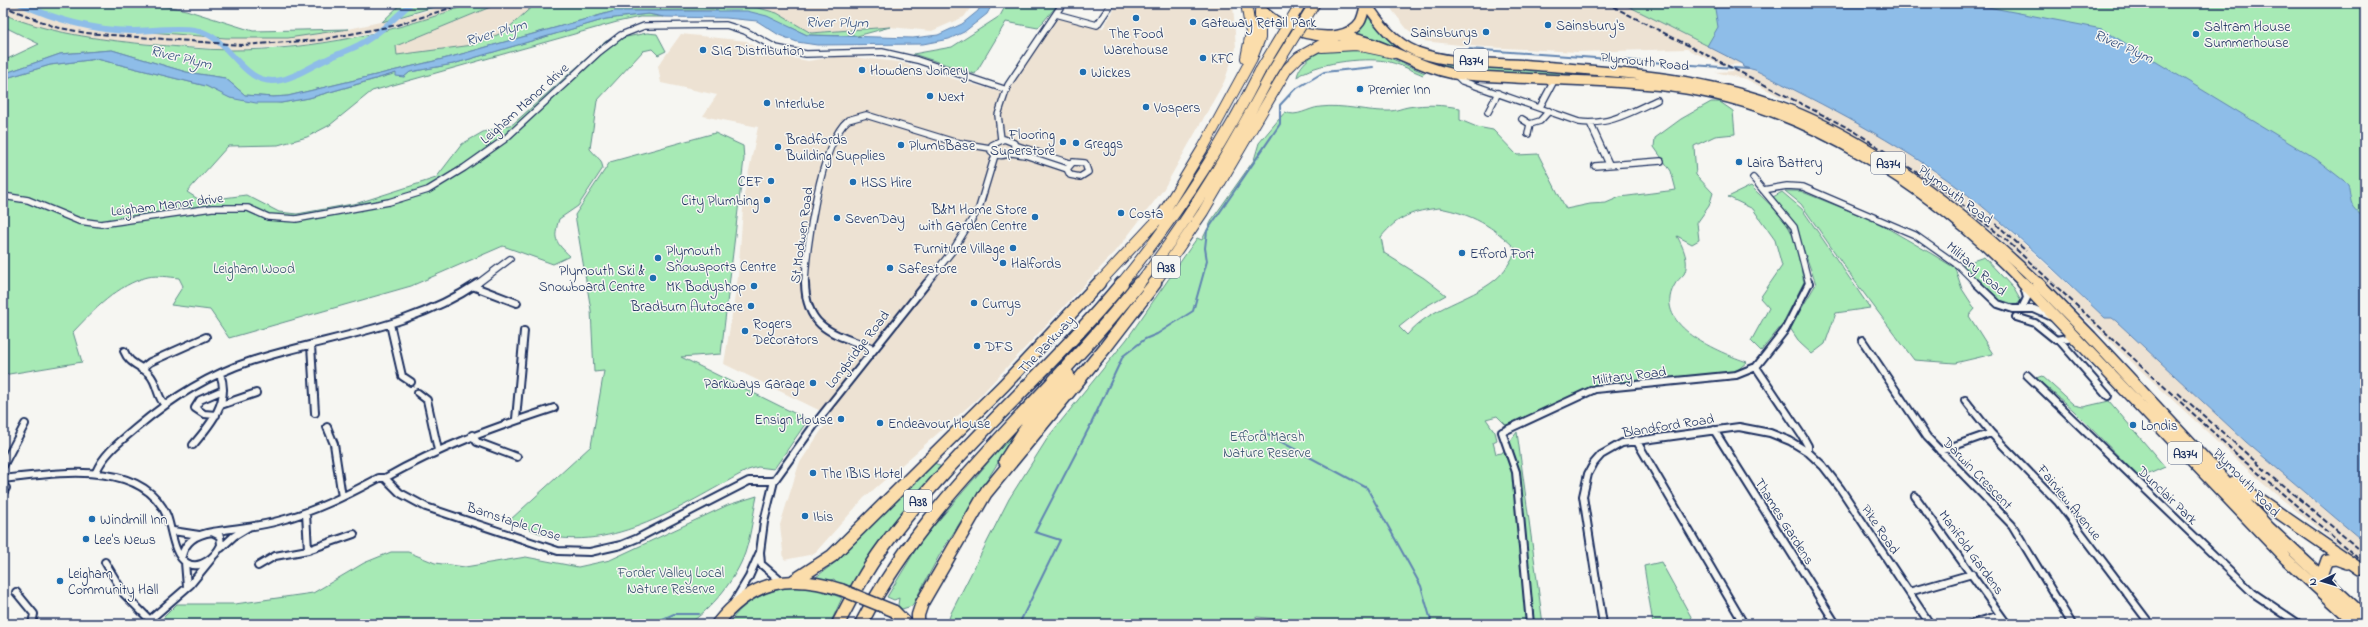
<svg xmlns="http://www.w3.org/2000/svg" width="2368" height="627" font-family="'Indie Flower',sans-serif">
	<rect width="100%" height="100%" fill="#f6f6f2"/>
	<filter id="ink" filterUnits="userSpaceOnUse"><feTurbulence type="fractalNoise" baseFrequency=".025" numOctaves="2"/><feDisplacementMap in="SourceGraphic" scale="8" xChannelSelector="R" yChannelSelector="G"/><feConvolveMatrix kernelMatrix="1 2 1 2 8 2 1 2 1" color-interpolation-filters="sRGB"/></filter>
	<g filter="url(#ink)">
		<path fill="#ede2d3" d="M3,3H12L60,20L98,28L226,38H288L349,29L424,12L448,3H472L426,19L343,39L307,45L231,50L113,41L69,34L25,24L3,14Z
			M500,3H536L504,32L473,45L397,56L396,46Z
			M707,3H974L964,17L932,31L890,27L811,33L777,13L748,5Z
			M1118,3L1233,4L1236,48L1224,82L1163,190L1116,251L977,399L864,498L814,554L784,560L780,525L799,464L831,416L724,364L738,277L744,195L758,127L703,116L717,95L661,83L658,66L681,34L747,41L758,51L808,61L840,56L900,62L923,70L1000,92L1029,59L1049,28L1059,17L1103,28Z
			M1391,3H1622L1742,64L1721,65L1687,49L1577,52L1469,46L1423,41L1407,29L1392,10Z
			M1755,70L1882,136L1960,189L1990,213L2105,318H2112L2116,321L2246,442L2365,543V567L2261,482L1981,222L1908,168L1840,128L1746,79L1715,72Z"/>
		<path fill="#a7eab5" stroke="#618c8a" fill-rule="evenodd" d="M12,3H149L186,10L253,31L349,29L288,38H226L98,28L60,20Z
			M402,3H448L382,22Z
			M472,3H500L396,46L397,55L473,45L504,32L536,3H706L748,5L777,13L811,33L890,27L857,36L807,35L792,28L713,10L615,11L451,57L288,96L273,97L245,95L225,78L186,72L112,50L60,54L3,74V61L39,44L3,26V14C48,33 96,39 145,44C174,46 203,50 232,50C313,50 397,32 472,3Z
			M1007,3H1059L1038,28L1006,22L975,74L913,54L952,47L1000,16Z
			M1622,3H1736L1729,58L1726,55Z
			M1761,3H2365V343Z
			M648,14L664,17H640L617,22L372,91L330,125L307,137L278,145L228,146L187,192L201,201L246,195L279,212L297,214L358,203L436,178L462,144L483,132L513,124L606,41L647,33L657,34L666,51L658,55L652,49L643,51L597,101L590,149L601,161L603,168L578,206L559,219C553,239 555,242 570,256L553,264L503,246L411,286L229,338L210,310L171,305L183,286L179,278C170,277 157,275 148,277C118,284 93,311 73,332L82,362L3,375V79L50,65L97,59L206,86L231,98L281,103L309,98L397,73L404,77L410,72L453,64L606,19Z
			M1367,16L1389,41L1414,55L1578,73L1584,75V77L1458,71C1420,62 1387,38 1350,34Z
			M1333,48L1376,52L1425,73L1423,75C1411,70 1397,63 1385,61C1363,57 1314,63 1297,77C1300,61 1318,51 1333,48Z
			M1711,102H1720L1733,111L1735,134L1715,136L1694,146L1696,175L1713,193L1709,206L1697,223L1699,240L1692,244L1677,236C1683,247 1690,262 1684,274C1681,278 1676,281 1674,286C1652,326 1721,353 1747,362L1734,373L1594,388L1507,426L1497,416L1486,419L1495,432L1497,440L1493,442L1496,454L1502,453L1517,432L1543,624H1333L1257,617L1247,624H947L951,613L1009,499L1049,436L1127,339L1197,238L1202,240L1213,218L1254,160L1259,143L1285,112C1297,118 1308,108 1320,107C1344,104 1367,112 1390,111C1396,111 1402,108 1408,107C1427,104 1442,105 1460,108V120L1477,127L1493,130L1517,155L1538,154L1566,209L1590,204L1606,203L1620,197L1676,190L1671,171L1654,147L1655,138L1681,119ZM1439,208C1472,214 1493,226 1517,250C1511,260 1505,272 1495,280C1469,301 1431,306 1407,335L1399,327L1423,308L1446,295L1424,278L1384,253L1381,237C1398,216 1413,211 1439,208Z
			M715,133L743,146L744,159L721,354L681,357L808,420L774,469L758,467L748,470C689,501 619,551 549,536C536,533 522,525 510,520L591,446L604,371L594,372L591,310L575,215L610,162Z
			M1751,186C1764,200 1780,211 1789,228C1797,240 1800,267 1804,282L1782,325L1761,351L1751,341L1769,308L1760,298L1782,266L1775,240L1753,209L1728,197Z
			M1785,191H1800L1875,221L1932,254L1955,268L1962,289L1975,309L1969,316L1993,354L1955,363L1914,360L1854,280L1801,204Z
			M1782,192L1802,209L1870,308L1836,313L1825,344L1812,354L1800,343L1790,328L1816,284L1794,223L1773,197Z
			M1984,257L2014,289L2021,301L2016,305L2001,301L1961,265Z
			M2042,376L2074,405L2083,407L2109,401L2165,467L2140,478L2073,410L2036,378Z
			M1027,417L940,554L912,606L902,609L898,605L899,598L894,600L887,597L921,541Z
			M935,463L944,469L855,587L837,583L834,579L827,581L816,577L837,561Z
			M757,496C753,515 751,535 745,553C736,579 711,610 688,624H157L177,604H235L313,593L364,563L391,552H408L435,563L465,567L526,557L578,567L610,560L728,505Z
			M1661,562L1695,624H1653L1644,566Z
			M797,586L819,589L842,598L830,624H729C743,600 771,589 797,586Z"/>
		<path fill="#8ebde8" stroke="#6084b1" d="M982,3H993L987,14L964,32L949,39L923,44L817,45L797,42L779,35L757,21L726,18L664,17L648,14L606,19L453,64L410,72L404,77L396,76V73L309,98L281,103H256L230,98L206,86L97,59L50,65L3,79V74L60,54L112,50L186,72L225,78L245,95L273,97L288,96L451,57L615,11H747L767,16L807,35L913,38L938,35L962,24L978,11Z
			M1714,3H1967L2102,29L2316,159L2348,184C2352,202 2348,206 2365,218V543L2246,442L2116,321L2112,318H2105C2058,274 2012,228 1960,189C1896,141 1826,106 1755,70L1743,67L1742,64L1707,46L1718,27Z"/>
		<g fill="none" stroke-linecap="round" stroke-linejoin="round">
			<path stroke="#6084b1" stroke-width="2" d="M1469,49L1748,69
				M1261,431L1367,488L1421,586L1432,624
				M652,624L674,614H699
				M1019,624L1060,540L1035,532L1091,424L1123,356L1145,339L1157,334L1193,311L1207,261L1205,248L1207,231L1280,124V105L1294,90L1324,72L1373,67"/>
			<path stroke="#8ebde8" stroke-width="6" d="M19,3C54,19 91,30 130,31C151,31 173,27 194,30C222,34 231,60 253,75C277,91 301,71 323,61C335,55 347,51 359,45C379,34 395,18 411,3"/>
			<defs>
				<path id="minor-far1" d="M1056,14L1097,25L1112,3
					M1455,74L1462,81L1579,122C1608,126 1631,112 1657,100
					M1540,107L1555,79
					M1488,112L1498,93
					M1522,119L1530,124L1528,134
					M1530,124L1540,121L1549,111
					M1591,125L1609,164
					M1001,139L998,115L1008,85L1063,3
					M1004,139L1014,143V151C1006,156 998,158 991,151L992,145Z
					M1015,145L1070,163
					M1012,153L1025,155L1067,169
					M1073,162L1085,163L1088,172L1080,177L1070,175L1067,169Z
					M1595,166L1661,161
					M1753,178L1794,227L1809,284
					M1763,190L1787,186L1803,187L1915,235L1959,266L1977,284
					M3,196L28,200L79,221L101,224L212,208H248L268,217L296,219L389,202L428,190L464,168L505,139L599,52L621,35L644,26L726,25L745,31L776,48L806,54L882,52L917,60L1007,90
					M477,284L510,259
					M805,284C806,248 820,143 848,120L866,115L954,142L990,148
					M926,284L953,250L979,208L995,155"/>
				<path id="minor" d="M805,283C806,331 836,334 874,349
					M1976,283L1998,304L2013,309H2034L2052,317
					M475,287L517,303
					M2022,308L2027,298L2024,287
					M2016,317L2035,323L2056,340L2073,337
					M390,324L402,376L411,382
					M1862,340L1927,437L2012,525L2072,624
					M2060,341L2108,396
					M311,345L315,413
					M124,351C129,364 140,365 149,374C158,383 156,396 165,405
					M1756,367L1803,437L1808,446V452
					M141,369L150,362L206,337
					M2027,375L2253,593L2299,624
					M418,393L427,400L438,450
					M1965,400L1991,433L2058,502L2150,624
					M221,405L256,393
					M216,415L204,414L195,408L200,400L223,390
					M516,419L524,331
					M327,427L334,444L342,497
					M1714,430L1836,624
					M472,435L477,442L517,457
					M1636,440L1744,624
					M193,445C210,425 231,401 220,374
					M1940,451L1991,433
					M3,466L25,424
					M96,472C104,453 121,441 136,428C170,399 208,375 251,361C328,336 409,330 478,283
					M385,478C442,446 493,428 554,408
					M3,479C52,474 142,457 167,516C172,529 173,555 187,563C200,571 216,556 221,545L220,536L212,532C198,534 185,541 182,556
					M3,493L6,488
					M1915,496L2007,624
					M306,513L308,550
					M173,531L199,535
					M212,532C234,528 257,527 278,521C314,512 347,495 379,478H385L400,493L426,507L558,551L590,552L621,545L638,538L749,481H774
					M221,548L234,536L249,527
					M105,562L124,594L150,620
					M185,562L187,587
					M258,566L275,556L308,550L354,534
					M782,582L761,564L760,552L764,522L774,481L818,420L927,283
					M16,592L34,614L32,624
					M1909,592L1972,574
					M734,602L749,577L759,554
					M145,624L190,585L212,558
					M1530,624L1516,472L1502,432L1595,389L1736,375L1756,367L1785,330L1809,283
					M1603,624L1583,496L1588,474L1594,463L1601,455L1622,443L1739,427L1770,433L1790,441L1808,452L1823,466L1840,488L1930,624
					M1971,624L2000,615"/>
				<path id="primary-far1" d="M1258,3C1270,30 1341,51 1360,22C1363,17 1364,9 1366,4
					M1366,3C1379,23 1394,43 1417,52C1453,65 1494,62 1530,65C1618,72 1705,77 1788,109C1880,145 1968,216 2039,284
					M1338,36C1383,40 1412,66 1454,74C1526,81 1600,78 1672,87C1804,103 1933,189 2024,284"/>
				<path id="primary" d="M2023,283L2286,559L2357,624
					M2038,283L2091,337L2269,528L2365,617
					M2234,482L2360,569
					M2321,577L2327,560L2336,559L2347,563
					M894,611L907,624
					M717,624C752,580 790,573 842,590"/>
				<path id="trunk-far1" d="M1246,3L1251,33L1246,58
					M1322,47L1356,45L1394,53
					M1159,220L1203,148L1252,58L1260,38V11
					M1098,284L1163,214
					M1121,284C1175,218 1222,147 1260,71
					M1139,284C1190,219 1232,147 1271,74
					M1154,284L1203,212L1287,69L1299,57L1335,37"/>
				<path id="trunk" d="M1005,461L1030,422L1068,375
					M985,494L1105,348L1155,283
					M795,580L832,556L1004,385L1099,283
					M838,624C852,597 866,570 884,546C954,450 1047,374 1122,283
					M861,624C932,488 1047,401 1139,283
					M918,624V615L922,603L988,489"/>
			</defs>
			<use href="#minor-far1" stroke="#1b2f5e" stroke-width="8"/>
			<use href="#minor" stroke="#1b2f5e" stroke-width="10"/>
			<use href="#primary-far1" stroke="#1b2f5e" stroke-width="12"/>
			<use href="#primary" stroke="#1b2f5e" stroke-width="14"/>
			<use href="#trunk-far1" stroke="#1b2f5e" stroke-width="12"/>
			<use href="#trunk" stroke="#1b2f5e" stroke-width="15"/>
			<use href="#minor-far1" stroke="#f6f6f2" stroke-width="5.5"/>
			<use href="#minor" stroke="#f6f6f2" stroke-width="6"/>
			<use href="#primary-far1" stroke="#fbddab" stroke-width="9"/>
			<use href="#primary" stroke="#fbddab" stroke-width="11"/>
			<use href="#trunk-far1" stroke="#fbddab" stroke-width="10"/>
			<use href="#trunk" stroke="#fbddab" stroke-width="12"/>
			<path stroke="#1b2f5e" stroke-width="2" stroke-dasharray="5.5 2.5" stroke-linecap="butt" d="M1606,3L1854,131L1945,191L2005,239L2243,460L2365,564
				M3,6L55,27L86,33L241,45L320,40L397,25L466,3
				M1996,224L2026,251
				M2178,393L2274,478L2365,554"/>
			<defs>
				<path id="primary-bridge" d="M842,590L894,611"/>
				<path id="trunk-bridge" d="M1260,71L1301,3
					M1271,74L1315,3"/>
			</defs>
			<use href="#primary-bridge" stroke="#1b2f5e" stroke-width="14" stroke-linecap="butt"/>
			<use href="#trunk-bridge" stroke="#1b2f5e" stroke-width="12" stroke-linecap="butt"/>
			<use href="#primary-bridge" stroke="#fbddab" stroke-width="11"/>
			<use href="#trunk-bridge" stroke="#fbddab" stroke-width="10"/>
		</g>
	</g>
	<g fill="#1f6fb2" stroke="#f6f6f2" stroke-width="1.5">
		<circle cx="1136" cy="18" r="4"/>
		<circle cx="1193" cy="22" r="4"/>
		<circle cx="1548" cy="25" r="4"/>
		<circle cx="1486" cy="32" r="4"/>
		<circle cx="2196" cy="34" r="4"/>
		<circle cx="703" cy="50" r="4"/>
		<circle cx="1203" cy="58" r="4"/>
		<circle cx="862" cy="70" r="4"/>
		<circle cx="1083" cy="72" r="4"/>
		<circle cx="1360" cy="89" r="4"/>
		<circle cx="930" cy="96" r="4"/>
		<circle cx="767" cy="103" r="4"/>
		<circle cx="1146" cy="107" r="4"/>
		<circle cx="1063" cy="142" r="4"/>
		<circle cx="1076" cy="143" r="4"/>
		<circle cx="901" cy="145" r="4"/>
		<circle cx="778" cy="147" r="4"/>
		<circle cx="1739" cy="162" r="4"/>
		<circle cx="771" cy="181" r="4"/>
		<circle cx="853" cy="182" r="4"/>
		<circle cx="767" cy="200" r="4"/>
		<circle cx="1121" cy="213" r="4"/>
		<circle cx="1035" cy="217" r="4"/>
		<circle cx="837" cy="218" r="4"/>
		<circle cx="1013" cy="248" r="4"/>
		<circle cx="1462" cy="253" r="4"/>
		<circle cx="658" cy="258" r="4"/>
		<circle cx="1003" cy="263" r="4"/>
		<circle cx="890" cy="268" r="4"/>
		<circle cx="653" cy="278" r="4"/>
		<circle cx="754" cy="286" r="4"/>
		<circle cx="974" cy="303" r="4"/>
		<circle cx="751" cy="306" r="4"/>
		<circle cx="745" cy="331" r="4"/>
		<circle cx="977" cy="346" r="4"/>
		<circle cx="813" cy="383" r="4"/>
		<circle cx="841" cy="419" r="4"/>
		<circle cx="880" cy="423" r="4"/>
		<circle cx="2133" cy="425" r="4"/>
		<circle cx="813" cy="473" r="4"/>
		<circle cx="805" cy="516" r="4"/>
		<circle cx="92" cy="519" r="4"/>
		<circle cx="86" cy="539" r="4"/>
		<circle cx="60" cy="581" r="4"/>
	</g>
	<g text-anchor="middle" stroke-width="3" stroke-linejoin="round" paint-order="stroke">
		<g fill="#f6f6f2" stroke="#5d6b8a" stroke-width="1">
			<rect x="1454" y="49" width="34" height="22" rx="3"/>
			<rect x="1871" y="152" width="34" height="22" rx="3"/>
			<rect x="1152" y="256" width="28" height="22" rx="3"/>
			<rect x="2168" y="442" width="34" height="22" rx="3"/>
			<rect x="904" y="490" width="28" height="22" rx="3"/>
		</g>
		<g font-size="13" font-weight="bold" fill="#1b2f5e">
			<text x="1471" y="65">A374</text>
			<text x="1888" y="168">A374</text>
			<text x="1166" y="272">A38</text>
			<text x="2185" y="458">A374</text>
			<text x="918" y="506">A38</text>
		</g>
		<g font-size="14" fill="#1b2f5e" stroke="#f6f6f2" text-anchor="start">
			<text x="1201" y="27">Gateway Retail Park</text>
			<text x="1556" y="30">Sainsbury's</text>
			<text x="2204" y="31">Saltram House<tspan x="2204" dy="16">Summerhouse</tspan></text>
			<text x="1478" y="37" text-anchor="end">Sainsburys</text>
			<text x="1136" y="38" text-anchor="middle">The Food<tspan x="1136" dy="16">Warehouse</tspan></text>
			<text x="711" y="55">SIG Distribution</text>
			<text x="1211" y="63">KFC</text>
			<text x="870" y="75">Howdens Joinery</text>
			<text x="1091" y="77">Wickes</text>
			<text x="1368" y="94">Premier Inn</text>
			<text x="938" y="101">Next</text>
			<text x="775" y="108">Interlube</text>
			<text x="1154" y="112">Vospers</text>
			<text x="1055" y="139" text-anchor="end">Flooring<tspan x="1055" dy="16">Superstore</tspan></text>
			<text x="786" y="144">Bradfords<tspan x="786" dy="16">Building Supplies</tspan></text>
			<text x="1084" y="148">Greggs</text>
			<text x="909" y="150">PlumbBase</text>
			<text x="1747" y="167">Laira Battery</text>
			<text x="763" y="186" text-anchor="end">CEF</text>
			<text x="861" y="187">HSS Hire</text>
			<text x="759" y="205" text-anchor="end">City Plumbing</text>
			<text x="1027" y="214" text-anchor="end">B&amp;M Home Store<tspan x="1027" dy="16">with Garden Centre</tspan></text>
			<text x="1129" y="218">Costa</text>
			<text x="845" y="223">SevenDay</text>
			<text x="1005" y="253" text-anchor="end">Furniture Village</text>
			<text x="666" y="255">Plymouth<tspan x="666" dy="16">Snowsports Centre</tspan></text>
			<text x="1470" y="258">Efford Fort</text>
			<text x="1011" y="268">Halfords</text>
			<text x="898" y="273">Safestore</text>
			<text x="645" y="275" text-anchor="end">Plymouth Ski &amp;<tspan x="645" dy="16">Snowboard Centre</tspan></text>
			<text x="746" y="291" text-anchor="end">MK Bodyshop</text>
			<text x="982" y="308">Currys</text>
			<text x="743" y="311" text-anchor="end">Bradburn Autocare</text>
			<text x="753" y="328">Rogers<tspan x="753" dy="16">Decorators</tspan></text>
			<text x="985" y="351">DFS</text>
			<text x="805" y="388" text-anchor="end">Parkways Garage</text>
			<text x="833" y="424" text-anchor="end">Ensign House</text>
			<text x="888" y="428">Endeavour House</text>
			<text x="2141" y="430">Londis</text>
			<text x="821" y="478">The IBIS Hotel</text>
			<text x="813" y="521">Ibis</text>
			<text x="100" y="524">Windmill Inn</text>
			<text x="94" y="544">Lee's News</text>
			<text x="68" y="578">Leigham<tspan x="68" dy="16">Community Hall</tspan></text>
		</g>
		<g font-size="14" fill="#1b2f5e" stroke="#f6f6f2">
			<text transform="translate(1645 61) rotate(6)" y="5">Plymouth Road</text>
			<text transform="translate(524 103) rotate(-42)" y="5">Leigham Manor drive</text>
			<text transform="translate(1956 194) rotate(37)" y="5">Plymouth Road</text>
			<text transform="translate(167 204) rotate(-7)" y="5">Leigham Manor drive</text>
			<text transform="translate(801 235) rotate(-82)" y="5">St Modwen Road</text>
			<text transform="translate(1977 268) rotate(41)" y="5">Military Road</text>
			<text transform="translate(1046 344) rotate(-47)" y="5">The Parkway</text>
			<text transform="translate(857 349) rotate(-52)" y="5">Longbridge Road</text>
			<text transform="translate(1629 375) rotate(-7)" y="5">Military Road</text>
			<text transform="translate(1668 425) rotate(-9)" y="5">Blandford Road</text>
			<text transform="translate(1978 473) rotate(46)" y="5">Darwin Crescent</text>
			<text transform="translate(2247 482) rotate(46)" y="5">Plymouth Road</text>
			<text transform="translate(2168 495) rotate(44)" y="5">Dunclair Park</text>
			<text transform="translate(2070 502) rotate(51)" y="5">Fairview Avenue</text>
			<text transform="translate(514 521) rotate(18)" y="5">Barnstaple Close</text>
			<text transform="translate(1785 521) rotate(58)" y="5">Thames Gardens</text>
			<text transform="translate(1881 529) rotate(56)" y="5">Pike Road</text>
			<text transform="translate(1972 552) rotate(54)" y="5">Manifold Gardens</text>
		</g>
		<g font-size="14" fill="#37546f" stroke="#f6f6f2">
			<text x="254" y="273">Leigham Wood</text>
			<text x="1267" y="441">Efford Marsh<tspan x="1267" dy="16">Nature Reserve</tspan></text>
			<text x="671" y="577">Forder Valley Local<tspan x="671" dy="16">Nature Reserve</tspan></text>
		</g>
		<g font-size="15" font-style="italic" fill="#385280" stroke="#f6f6f2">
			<text transform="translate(837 22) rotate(1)" y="5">River Plym</text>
			<text transform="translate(496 32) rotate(-16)" y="5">River Plym</text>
			<text transform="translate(2124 46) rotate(24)" y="5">River Plym</text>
			<text transform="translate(181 57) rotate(14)" y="5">River Plym</text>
		</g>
	</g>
	<rect width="2368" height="627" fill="none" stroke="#f6f6f2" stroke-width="16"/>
	<rect x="8" y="8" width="2352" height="611" fill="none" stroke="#1b2f5e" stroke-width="1.5" filter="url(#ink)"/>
	<g transform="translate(2322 581) rotate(265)" stroke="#f6f6f2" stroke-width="3" paint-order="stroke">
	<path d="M0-3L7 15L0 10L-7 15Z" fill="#1b2f5e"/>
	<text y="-6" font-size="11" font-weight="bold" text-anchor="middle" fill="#1b2f5e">N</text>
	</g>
</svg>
